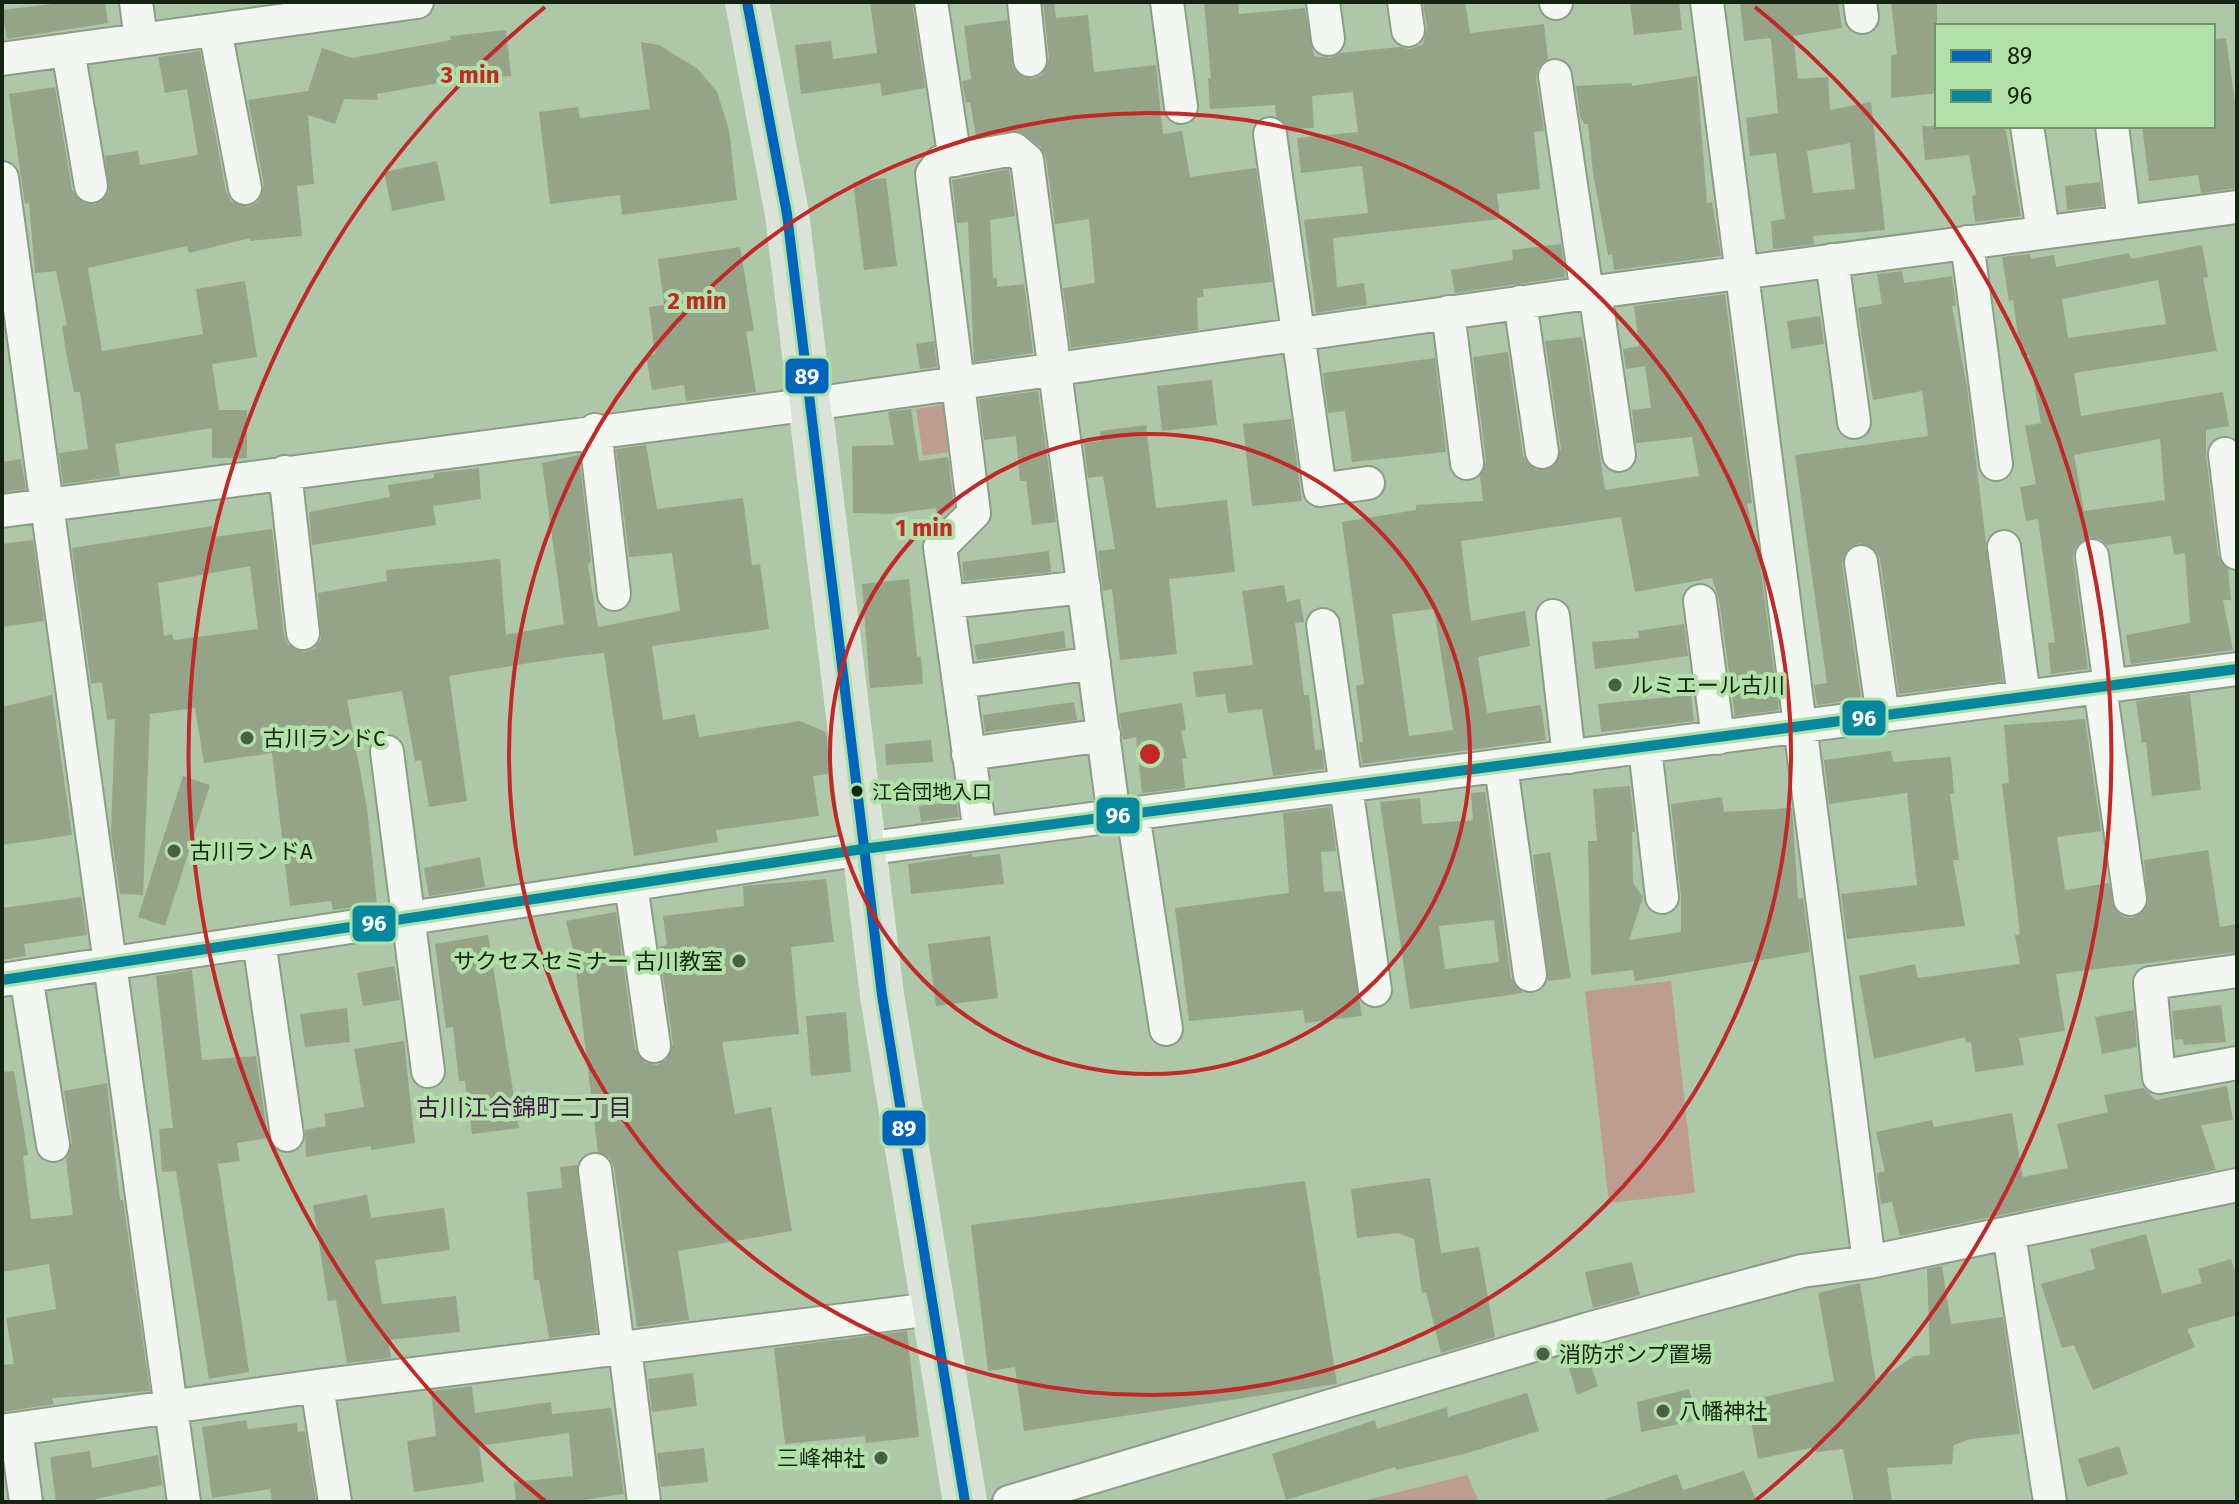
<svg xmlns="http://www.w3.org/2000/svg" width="2239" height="1504" font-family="'Fira Sans','Noto Sans JP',sans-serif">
	<rect width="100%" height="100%" fill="#adc7a8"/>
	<path fill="#bd9d8f" d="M948,404L956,451L923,456L916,409Z
		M1671,981L1695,1193L1609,1203L1585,991Z
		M1467,1475L1479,1502H1358Z"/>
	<path fill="#95a489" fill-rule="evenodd" d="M69,2H105L108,23L7,39L2,10Z
		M870,2H912L925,88L882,96L880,83L801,94L795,45L831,41L833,59L877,53Z
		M1043,2H1054L1056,18L1088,15L1094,72L1156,65L1163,134L1182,131L1190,177L1256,168L1272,282L1203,289L1204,297L1197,298L1198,330L1071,348L1063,288L1095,283L1089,219L1055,224L1046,158L1040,146L1018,131L976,136L970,102L966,103L962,81L971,79L964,26L1007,20L1014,70L1031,79L1042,75L1049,58Z
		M1204,2H1238L1239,14L1305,8L1314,56L1330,58L1340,53L1399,47L1410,49L1423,44L1427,28L1423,2H1465L1470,33L1544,24L1548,59L1538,68L1536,78L1544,131L1534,132L1540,189L1497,194L1500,219L1333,238L1337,287L1364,283L1367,305L1316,313L1304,220L1368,213L1362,166L1301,173L1297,138L1358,132L1353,92L1312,96L1314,128L1288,129L1276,116L1275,105L1210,109L1208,78H1211Z
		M1630,2H1679L1682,30L1634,35Z
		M1740,2H1838L1842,28L1793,36L1798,79L1828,77L1830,110L1871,102L1885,230L1813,236L1814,244L1773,249L1771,221L1785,219L1776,153L1750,156L1746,118L1778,113L1771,38L1744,41ZM1850,143L1855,189L1813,193L1807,151Z
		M1891,2H1937V93L1891,98V55L1897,54Z
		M506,30L511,76L455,80L377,94L378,100L344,99L335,124L308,115L314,184L297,186L302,236L250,241V238L189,253L187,246L88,268L102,351L203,334L196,289L245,281L257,357L212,364L219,410H247V458H212V428L115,444L120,476L63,484L59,453L88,449L80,392H74L66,352L62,326L67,325L56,271L35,273L29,203L25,204L9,94L55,87L72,190L84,203L95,204L109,192L105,156L138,151L140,165L198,155L187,89L165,93L158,57L200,51L226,192L231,201L248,207L258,202L264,185L248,100L308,91L322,48L352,58L451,40L450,36Z
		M2226,38L2237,116V188L2201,193L2198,175L2149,181L2142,126H2213V39Z
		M641,42L659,45L698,69L717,92L729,130L737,200L622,215L620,195L550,204L539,112L578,107L580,118L650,109Z
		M1697,76L1707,203L1712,202L1721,256L1614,270L1612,254L1608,255L1593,173L1588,124H1584L1580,116L1576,86L1632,83V86Z
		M1922,126H2005L2021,216L1975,222L1972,196L1976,195L1969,155L1925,160Z
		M437,161L445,200L392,211L384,172Z
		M1009,169L1015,216L990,220L993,278H997V287L1024,284L1033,353L974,362L968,222L957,223L952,180Z
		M886,178L897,266L864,270L853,182Z
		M2100,182L2103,206L2067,210L2065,186Z
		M1561,244L1565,277L1455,293L1451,270L1513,260L1512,250Z
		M2202,245L2208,277L2203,278L2217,351L2074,373L2081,416L2223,392L2229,426L2206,430V456L2218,555L2228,569L2231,600H2223L2233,650L2131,664L2126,635L2190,623L2185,553L2174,555L2171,536L2107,545L2100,539L2089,537L2075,548L2073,558L2088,669L2051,674L2048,643L2055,642L2038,519L2026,521L2020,487L2036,484L2025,426L2041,423L2029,355L2021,356L2013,300L2009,301L2002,257L2030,254L2031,259L2054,255L2056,267L2129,253L2131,259ZM2158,280L2166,324L2068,338L2062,299ZM2160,439L2165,500L2084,511L2074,455Z
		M740,247L754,331L746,332L756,392L686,401L684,385L652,390L646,356L655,354L649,307L664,305L658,259Z
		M1902,271L1904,283L1952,276L1956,306H1952L1967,387L2003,681L1899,694L1880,559L1875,550L1859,543L1849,548L1842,564L1861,699L1817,705L1814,685L1827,683L1795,455L1928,436L1922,391L1873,400L1862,339L1858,308L1882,304L1877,274Z
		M1725,294L1752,503L1747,504L1759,556L1779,710L1735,716L1719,599L1712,578L1635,592L1621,517L1461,541L1471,621L1525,611L1530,646L1478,657L1487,713L1541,705L1546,740L1362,764L1359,742H1363L1356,686L1364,684L1342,522L1416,510V505L1483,501L1480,477L1486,461L1473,357L1508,352L1523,456L1536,470L1554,466L1561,449L1545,341L1582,337L1605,490L1699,476L1692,437L1636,443L1632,410L1651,408L1645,366L1626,369L1623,349L1639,346L1634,306ZM1434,609L1453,730L1409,736L1392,614Z
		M1820,316L1824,344L1791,349L1787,321Z
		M934,341L937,367L920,369L916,344Z
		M1435,358L1446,452L1352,462L1345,411L1328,413L1323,373Z
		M1212,380L1217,425L1162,431L1157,386Z
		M1038,391L1056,522L1032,525L1026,481H1020L1016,436L984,440L979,399Z
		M911,409L919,461L948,457L954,506L938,518L936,508L891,514L853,513L852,446L894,445L888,412Z
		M1291,419L1302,501L1252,506L1243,424Z
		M1146,425L1156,508L1227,500L1235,572L1169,579L1177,654L1120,660L1112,589L1103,591L1098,551L1115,549L1103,476L1088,478L1084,443L1101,441L1100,431Z
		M646,445L657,509L743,498L752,565L760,564L769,629L652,646L663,720L695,714L699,737L800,721L826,732L832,773L813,776L819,816L716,830L718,842L634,856L604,653L568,657L449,676L467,801L429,807L421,760L415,761L402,691L347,700L367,808L377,904L333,910L331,901L290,906L272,753L204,763L195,708L150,714L143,895L120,894L111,832L115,719L107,720L102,682L91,684L72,548L212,526L213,537L272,529L284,636L288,645L304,652L315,648L321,640L318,593L387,581L386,570L500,559L506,635L564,624L542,463L579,455L591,561L588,565L598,627L680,611L672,553L629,557L616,449ZM250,566L258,629L174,640L172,634L164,636L158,583Z
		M21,459L26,489L2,492V462Z
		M479,468L481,499L433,506L436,525L312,545L309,512L390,497L388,485L434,478V473Z
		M33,540L44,621L2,627V544Z
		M1049,551L1051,572L964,581L962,562Z
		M909,579L917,657L921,656L923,684L870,688L862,584Z
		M1284,585L1287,602L1300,599L1304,622L1295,623L1304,695H1309L1315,750L1322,749L1324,769L1273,776L1262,709L1228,713L1225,694L1196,697L1193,672L1253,665L1242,591Z
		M1684,624L1688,656L1595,669L1592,642L1639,638L1638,631Z
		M1064,631L1066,648L977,660L974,645Z
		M2190,694L2201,790L2152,796L2146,742L2142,743L2136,701Z
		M52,695L72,835L2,845V707Z
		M1691,695L1694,721L1601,732L1598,704Z
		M1074,702L1077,720L985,732L983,715Z
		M1182,703L1186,730L1181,731L1187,759L1182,758L1185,788L1142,793L1136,737L1123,740L1119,713Z
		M2085,719L2101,831L2057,837L2065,890L2109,883L2115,910L2124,917L2133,918L2148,905L2144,860L2208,850L2220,927L2237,924V952L2056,974L2065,1031L2019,1038L2024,1065L1975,1072L1971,1042L1966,1043L1965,1037L1874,1059L1859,976L1915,964L1918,978L2020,964L2015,935L2020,934L2002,784L2009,783L2004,725Z
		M931,740L933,762L886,765L885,744Z
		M1891,751L1893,762L1951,757L1954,793L1950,794L1959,860H1953L1965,926L1847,939L1841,894L1917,885L1907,793L1829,804L1824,760Z
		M183,776L210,785L165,926L138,917Z
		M1630,786L1635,832H1632L1633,883L1643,897L1629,940L1681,932V895L1671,804L1722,797L1724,812L1792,808L1798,899L1803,898L1810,952L1635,981L1633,970L1591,975L1588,841H1597L1593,789Z
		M1485,792L1511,978L1523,993L1410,1009L1380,802L1420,798L1422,824L1473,820L1471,793ZM1494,920L1499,962L1445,969L1439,926Z
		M956,801L959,817L921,822L919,806Z
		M1330,807L1336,851L1321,852L1324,892L1342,891L1362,1016L1305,1023L1303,1010L1189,1021L1175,908L1289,893L1283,813Z
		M1550,852L1571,978L1548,981L1533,855Z
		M972,854V857L1000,854L1004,884L911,894L908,864Z
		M480,857L485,887L429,896L424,868Z
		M826,879L834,942L791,947L799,1034L722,1042L735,1114L771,1107L792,1231L678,1251L689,1320L637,1327L614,1168L610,1158L598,1152L574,954L566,921L616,912L635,1049L646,1063L657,1065L666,1060L673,1044L659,947L667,945L663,916L744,906L743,886Z
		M81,897L87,935L24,944L26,956L2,960V908Z
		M488,935L519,1128L472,1134L465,1081H459L453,1027L446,1028L435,944Z
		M990,936L998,998L936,1006L928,944Z
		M394,966L400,1000L363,1006L357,973Z
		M192,970L202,1060L256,1056L268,1138L237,1143L240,1161L218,1164L249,1372L209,1379L176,1171L162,1172L159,1129L173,1128L156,976Z
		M2221,1005L2226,1042L2184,1045L2183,1039L2175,1040L2172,1011Z
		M347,1008L350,1042L305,1047L300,1014Z
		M2134,1010L2137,1047L2102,1054L2095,1017Z
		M846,1012L851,1072L811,1076L806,1016Z
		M404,1041L415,1143L371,1150V1146L306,1157L305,1130L326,1126L324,1114L364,1107L354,1049Z
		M14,1071L28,1155L23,1156L31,1219L73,1215L66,1159L72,1142L64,1091L107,1083L120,1200H123L150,1391L52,1398L54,1404L2,1412V1365L14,1364L6,1318L56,1309L49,1264L2,1272V1072Z
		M2227,1086L2233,1120L2201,1125L2216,1170L1900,1236L1892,1202L1881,1204L1877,1173L1885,1171L1876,1132L1932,1120L1934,1127L2012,1113L2023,1177L2068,1168L2057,1124L2108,1112L2104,1095L2143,1088L2156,1100Z
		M577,1165L597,1332L549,1338L539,1280H534L527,1192L562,1188L560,1167Z
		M1430,1178L1441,1253L1479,1247L1495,1337L1441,1353L1426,1292L1422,1293L1414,1239L1398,1233L1357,1238L1351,1189Z
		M1305,1181L1337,1384L1024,1431L1015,1367L988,1371L971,1225Z
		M367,1195L371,1218L444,1208L450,1250L375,1260L382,1304L456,1296L460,1332L388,1340L391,1358L347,1363L336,1300L328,1301L313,1205Z
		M2146,1234L2162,1294L2202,1283L2198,1269L2231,1259L2237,1279V1315L2187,1329L2195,1347L2093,1390L2074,1345L2062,1348L2041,1284L2095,1269L2090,1249Z
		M1632,1262L1640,1295L1593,1308L1585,1272Z
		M1942,1266L1951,1324L2003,1317L2020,1434L1970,1439L1954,1445L1952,1464L1887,1468L1892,1502H1854L1843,1449L1816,1452L1815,1447L1758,1459L1747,1401L1834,1381L1818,1293L1860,1283L1876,1382L1914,1356L1930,1355L1927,1269Z
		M907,1331L919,1437L866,1443L865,1436L785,1444L774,1348Z
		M1588,1357L1598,1386L1577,1395L1568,1365Z
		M693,1373L697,1406L652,1412L648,1379Z
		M472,1386L475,1413L551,1402L552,1414L611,1408L624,1494L570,1502H516L514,1482L573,1476L569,1433L479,1446L484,1482L414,1492L407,1441L436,1436L431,1391Z
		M1689,1389L1698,1420L1641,1432L1637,1402Z
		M1527,1393L1539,1431L1464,1454L1396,1470L1395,1467L1286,1500L1272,1454L1375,1420L1377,1429L1447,1407L1448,1417Z
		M246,1420L248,1429L297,1423L298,1432L305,1431L316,1502H272L270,1489L212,1498L202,1427Z
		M2119,1446L2128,1474L2087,1487L2078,1459Z
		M704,1448L708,1482L661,1487L657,1453Z
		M90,1451L92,1468L158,1455L162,1485L96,1499V1502H56L50,1457Z
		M1744,1471L1757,1502H1606V1499L1677,1474L1683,1490Z"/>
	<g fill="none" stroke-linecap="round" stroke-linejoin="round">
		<defs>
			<path id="minor" d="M136,2L141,40
				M931,2L955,160
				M1024,2L1030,60
				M1167,2L1181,107
				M1323,2L1328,39
				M1404,2L1408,30
				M1556,2V3
				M1707,2L1869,1262
				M1860,2L1862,17
				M215,30L245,188
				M68,50L91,186
				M2,59L417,2
				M1555,76L1587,293
				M2027,126L2043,232
				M2112,126L2124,222
				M1270,134L1320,490L1368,483
				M2,178L184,1502
				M1967,242L1996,464
				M1832,260L1854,422
				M1595,292L1619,455
				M1520,302L1542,452
				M1448,312L1467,463
				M595,430L614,594
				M2225,454L2237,553
				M285,472L303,633
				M2,511L812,404L1595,292L2237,207
				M2004,547L2024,697
				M2092,556L2110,686
				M1861,562L1883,716
				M1700,601L1718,738
				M948,602L1084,587
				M1553,616L1569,757
				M1323,625L1375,990
				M959,682L1094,663
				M2100,687L2130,899
				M1645,748L1662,897
				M387,752L428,1071
				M968,754L1104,735
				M1501,766L1530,975
				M1133,814L1166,1029
				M980,833L940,547L974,513L932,174L941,162L1014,149L1027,160L1114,817
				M631,885L654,1046
				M259,941L287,1135
				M2237,971L2150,983L2159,1077L2237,1063
				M26,976L53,1145
				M2,980L863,849L2237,669
				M595,1170L618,1348
				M2009,1234L2050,1502
				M625,1348L644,1502
				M317,1386L335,1502
				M16,1429L26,1502
				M2,1431L317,1386L932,1309
				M1009,1502L1588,1329L1802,1271L1869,1262L2237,1185"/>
			<path id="major" d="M747,2L787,214L882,995L965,1502"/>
		</defs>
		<use href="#minor" stroke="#8a9e86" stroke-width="36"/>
		<use href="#major" stroke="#dae6d8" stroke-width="44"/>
		<use href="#minor" stroke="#f3f7f2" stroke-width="32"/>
		<use href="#major" stroke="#dbe3d9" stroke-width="40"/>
		<defs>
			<path id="bus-1" d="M747,2L787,214L882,995L965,1502"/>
			<path id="bus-2" d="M2,980L863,849L2237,669"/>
		</defs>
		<use href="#bus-1" stroke="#b1e1a8" stroke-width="16"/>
		<use href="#bus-2" stroke="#b1e1a8" stroke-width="16"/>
		<use href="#bus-1" stroke="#0065bd" stroke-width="10"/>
		<use href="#bus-2" stroke="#05889e" stroke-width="10"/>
	</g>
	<g fill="none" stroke="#c22826" stroke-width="4">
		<circle cx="1150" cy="754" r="320"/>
		<circle cx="1150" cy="754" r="641"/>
		<path d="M545 1501A961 961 0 0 1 545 7M1755 7A961 961 0 0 1 1755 1501"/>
	</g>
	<g fill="#495e45" stroke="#b1e1a8" stroke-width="3">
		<circle cx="1615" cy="685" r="8"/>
		<circle cx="247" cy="738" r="8"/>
		<circle cx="174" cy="851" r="8"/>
		<circle cx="739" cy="961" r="8"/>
		<circle cx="1543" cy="1354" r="8"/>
		<circle cx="1663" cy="1411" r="8"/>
		<circle cx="881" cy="1458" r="8"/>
	</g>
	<circle fill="#132510" stroke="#b1e1a8" stroke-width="3" cx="857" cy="791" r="7"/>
	<g text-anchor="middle" stroke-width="8" stroke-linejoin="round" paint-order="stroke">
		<g font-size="20" fill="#132510" stroke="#b1e1a8" text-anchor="start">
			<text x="872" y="799">江合団地入口</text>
		</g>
		<g font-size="22" fill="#132510" stroke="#b1e1a8" text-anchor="start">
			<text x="1631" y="693">ルミエール古川</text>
			<text x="263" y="746">古川ランドC</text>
			<text x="190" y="859">古川ランドA</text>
			<text x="723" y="969" text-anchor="end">サクセスセミナー 古川教室</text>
			<text x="1559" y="1362">消防ポンプ置場</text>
			<text x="1679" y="1419">八幡神社</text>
			<text x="865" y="1466" text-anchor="end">三峰神社</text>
		</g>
		<g font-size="24" fill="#42174b" stroke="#b1e1a8">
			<text x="524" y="1116">古川江合錦町二丁目</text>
		</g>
	</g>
	<circle cx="1150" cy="754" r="12" fill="#c22826" stroke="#b1e1a8" stroke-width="4"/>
	<g font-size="24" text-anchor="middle" font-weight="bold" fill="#c22826" stroke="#b1e1a8" stroke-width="8" stroke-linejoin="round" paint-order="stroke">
		<text x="470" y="83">3 min</text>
		<text x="697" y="309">2 min</text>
		<text x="924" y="536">1 min</text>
	</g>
	<g stroke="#b1e1a8" stroke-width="3">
		<rect x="784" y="357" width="46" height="38" rx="8" fill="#0065bd"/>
		<rect x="1841" y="699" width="46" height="38" rx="8" fill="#05889e"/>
		<rect x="1095" y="796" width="46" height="39" rx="8" fill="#05889e"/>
		<rect x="351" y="904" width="46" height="39" rx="8" fill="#05889e"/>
		<rect x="881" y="1109" width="46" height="38" rx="8" fill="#0065bd"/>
	</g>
	<g font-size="22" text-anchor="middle" font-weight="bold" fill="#fff">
		<text x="807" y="384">89</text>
		<text x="1864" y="726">96</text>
		<text x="1118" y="823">96</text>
		<text x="374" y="931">96</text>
		<text x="904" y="1136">89</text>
	</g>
	<rect width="2239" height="1504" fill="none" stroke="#132510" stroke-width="8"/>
	<rect x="1935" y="24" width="280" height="104" fill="#b1e1a8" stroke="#72966b" stroke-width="2"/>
	<rect x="1951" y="50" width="40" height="12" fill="#0065bd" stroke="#72966b" stroke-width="2"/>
	<text x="2007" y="64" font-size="24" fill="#132510">89</text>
	<rect x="1951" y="90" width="40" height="12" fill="#05889e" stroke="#72966b" stroke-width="2"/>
	<text x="2007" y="104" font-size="24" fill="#132510">96</text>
</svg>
